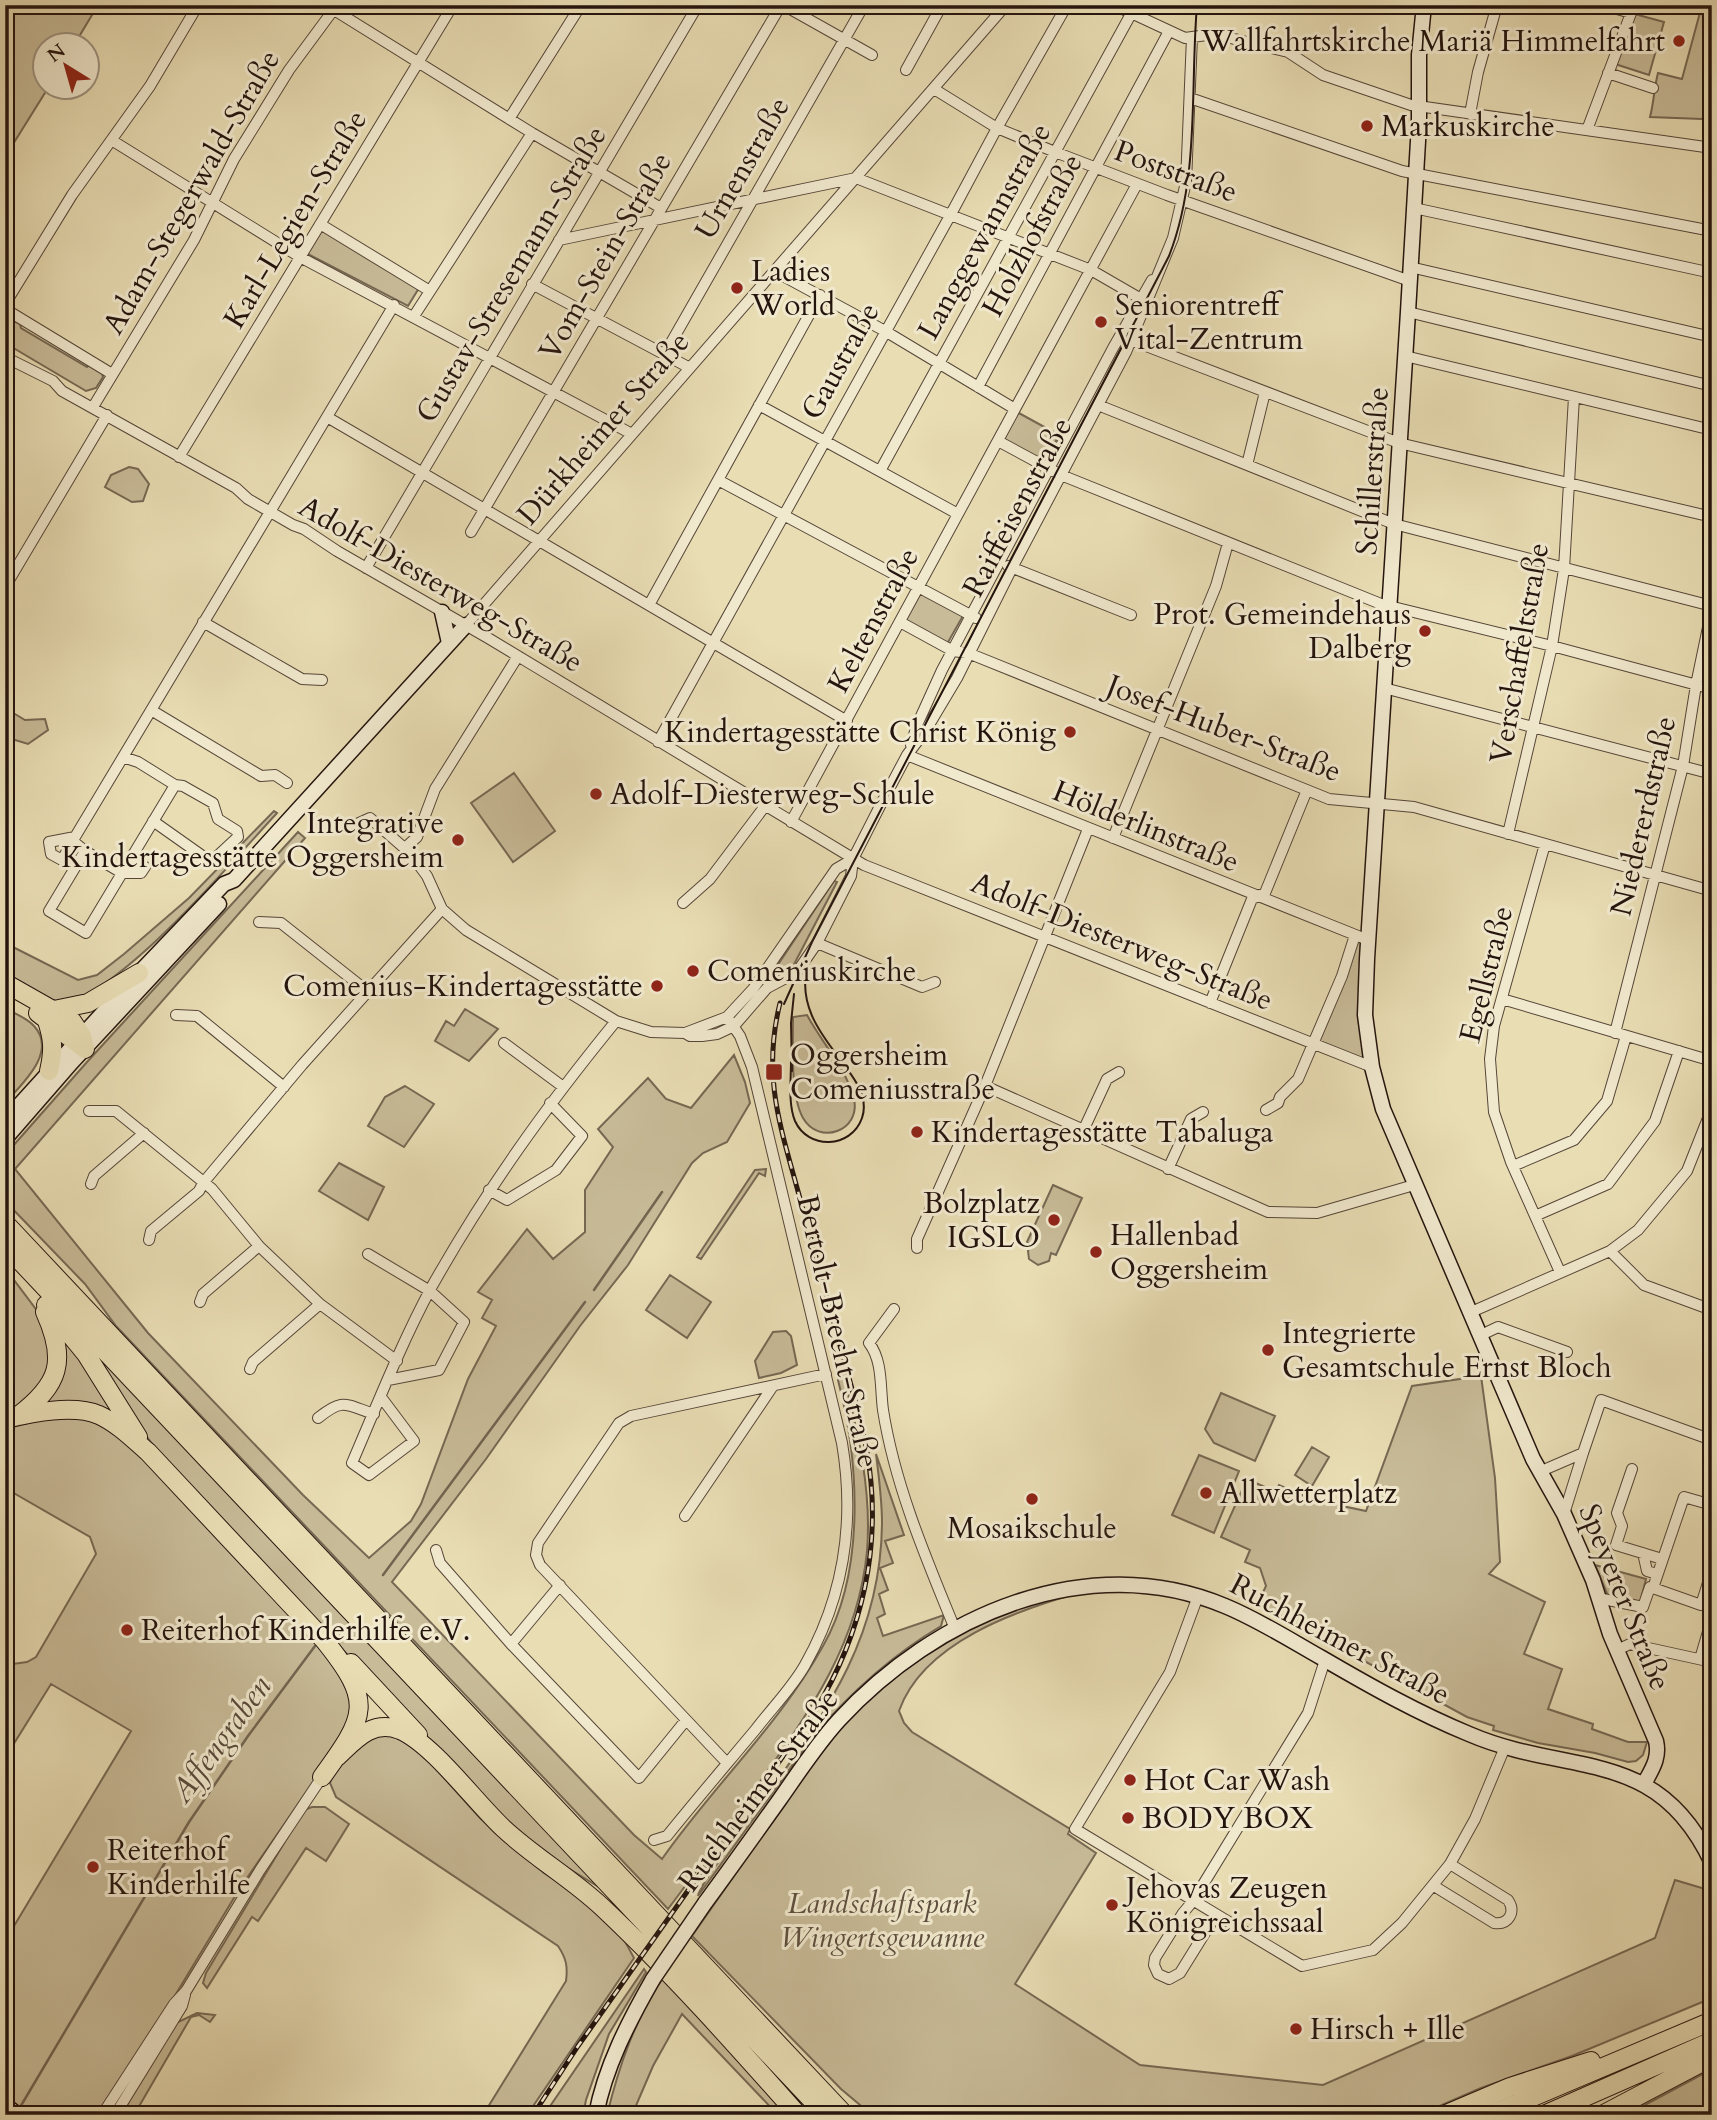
<svg xmlns="http://www.w3.org/2000/svg" width="1717" height="2120" font-family="Cardo,serif">
	<rect width="100%" height="100%" fill="#e9ddb4"/>
	<filter id="stains"><feTurbulence type="fractalNoise" baseFrequency=".00286" numOctaves="4"/><feColorMatrix values="0 0 0 0 .2 0 0 0 0 .09 0 0 0 0 .02 0 0 0 .5 -.17"/></filter>
	<radialGradient id="worn" r=".72"><stop offset=".6" stop-color="#630" stop-opacity="0"/><stop offset="1" stop-color="#630" stop-opacity=".3"/></radialGradient>
	<path fill="#c8bb98" stroke="#766853" stroke-width="2" d="M5,5H98L74,45L46,46V88H48L5,157Z
		M1702,5H1712V109L1702,119L1650,117C1654,102 1654,88 1658,73L1682,79Z
		M1631,13L1664,22L1649,75L1612,63Z
		M320,229L419,288L408,306L306,253Z
		M5,319L12,320L20,324L21,328L87,367L89,365L102,373L103,377L96,388L86,391L5,343Z
		M1017,412L1059,435L1044,463L1002,440Z
		M129,467L138,469L149,484L143,501L132,502L105,487L111,475Z
		M920,591L964,614L947,644L904,621Z
		M10,711L25,720L45,719L48,730L28,744L5,737V718Z
		M514,773L555,831L513,862L471,803Z
		M274,811L277,813C236,857 116,1000 60,1003C48,1003 18,986 5,980V943L78,980L97,975L124,954L189,898Z
		M298,832L305,838L15,1169L148,1333L303,1495L369,1558L411,1521L421,1504L468,1379L496,1326L482,1318L492,1300L478,1292L527,1229L553,1259L585,1232V1190L613,1147L598,1129L648,1078L666,1099L691,1108L734,1055L745,1082L750,1103L727,1142L703,1153L692,1163L628,1265L580,1326L486,1459L392,1582L634,1835L662,1859C713,1786 780,1724 823,1646C866,1571 859,1461 838,1380L843,1373C858,1432 872,1491 867,1551C858,1647 806,1717 752,1793C724,1832 697,1871 668,1909L116,1326L85,1284L5,1201V1155L87,1062Z
		M834,881L837,882L790,972L760,990L758,989L764,980L769,978Z
		M1357,939L1365,941L1368,1063L1317,1043Z
		M5,1008C14,1013 27,1018 34,1026C58,1052 22,1084 5,1103Z
		M465,1009L498,1029L469,1061L435,1041L446,1021L454,1026Z
		M807,1015C822,1043 846,1068 854,1099C861,1131 819,1146 803,1118C790,1095 793,1044 793,1017Z
		M405,1086L434,1104L404,1147L368,1126L385,1097Z
		M339,1163L384,1187L368,1220L319,1191Z
		M766,1169L765,1176L759,1173L701,1259L697,1257L755,1170Z
		M1053,1185L1082,1198L1056,1255L1051,1253L1049,1261L1038,1265L1029,1259L1028,1251L1031,1245L1027,1242Z
		M5,1268L38,1312L53,1354L44,1387L18,1408L5,1412Z
		M670,1275L711,1302L687,1338L646,1310Z
		M57,1328L125,1424L42,1408Z
		M786,1331L791,1336L797,1365L781,1373L759,1378L755,1361L773,1332Z
		M84,1340L610,1894L547,1855L518,1833L464,1778L164,1460L119,1399Z
		M1481,1376L1495,1478L1500,1562L1489,1574L1545,1602L1524,1654L1562,1669L1548,1709L1593,1724L1592,1729L1628,1742H1647L1643,1755L1636,1761L1628,1762L1595,1753L1538,1743L1493,1730L1494,1726L1467,1717L1258,1603L1266,1586L1260,1568L1245,1562L1250,1550L1221,1537L1247,1479L1276,1492L1279,1485L1314,1500L1366,1511L1412,1386Z
		M1221,1393L1275,1416L1255,1461L1214,1443L1205,1429Z
		M75,1416L105,1424L149,1464L295,1618L293,1621L344,1671L357,1707L346,1735L240,1888L159,2022L97,2115H29L5,2097V1941L131,1731L51,1684L5,1758V1665L27,1662L36,1657L96,1554L90,1537L5,1488V1429L40,1420Z
		M1312,1447L1329,1457L1312,1486L1295,1475Z
		M876,1454L904,1535L885,1541L893,1563L880,1568L888,1590L879,1594L885,1614L877,1618L883,1636L944,1615L941,1626C892,1655 852,1691 815,1734L698,1896C701,1881 745,1827 757,1809C822,1717 881,1642 882,1523C882,1500 879,1477 876,1454Z
		M1199,1455L1239,1471L1214,1533L1172,1515Z
		M1595,1565L1646,1579L1640,1603L1608,1596Z
		M1081,1592C1018,1610 923,1642 899,1711L904,1723L912,1732L1070,1829L1068,1834L1096,1853L1015,1984L1140,2065L1323,2085L1655,1938L1675,1880L1712,1891V1998L1572,2056L1481,2088L1419,2115H872L841,2089L692,1936L820,1753L847,1720L873,1695L916,1661L961,1632L1011,1610Z
		M388,1731L409,1739L480,1818L544,1873L586,1900L622,1936L634,1958L527,2115H483L566,1981C568,1966 566,1958 558,1946L336,1797L330,1783L333,1773L356,1741Z
		M312,1807H325L349,1824L326,1861L306,1848L258,1921L252,1917L207,1988L203,1983L206,1973L304,1810Z
		M644,1969L646,1972L609,2034L586,2100L583,2115H544Z
		M663,1978L790,2115H778L682,2014L653,2066L632,2115H607C619,2066 635,2019 663,1978Z
		M197,2013L215,2015L210,2022L199,2015L191,2017L134,2115H117L176,2023Z
		M1712,2069V2115H1626Z"/>
	<g fill="none" stroke-linecap="round" stroke-linejoin="round">
		<path stroke="#726450" stroke-width="2.5" d="M594,1290L662,1192
			M383,1575L585,1302
			M19,2109L189,1822L248,1736L315,1646"/>
		<defs>
			<path id="street" d="M326,5L532,133L661,208
				M783,5L872,55
				M1114,5L1185,38L1214,34L1288,52L1323,75L1411,105L1712,148
				M906,70L942,5
				M1608,73L1653,88
				M934,89L997,128L1055,152L1167,195L1410,281
				M1190,98L1402,171L1712,231
				M1470,114L1478,72L1497,5
				M509,119L581,5
				M1587,130L1631,13L1603,5
				M113,141L300,257L632,434
				M1414,208L1712,273
				M320,224L430,291
				M559,240L856,178L1091,270L1148,303
				M1410,267L1712,337
				M774,271L885,331L1015,409
				M532,284L690,368
				M5,304L72,195L150,86L198,5
				M5,309L112,374
				M1408,312L1712,386
				M414,316L532,133
				M1120,336L1399,443L1712,517
				M664,355L864,5
				M1405,356L1712,430
				M5,357L53,381L62,391L236,488L248,499L293,525L304,529L337,551L488,638L864,865L1372,1067
				M978,387L1169,31
				M759,405L958,514
				M1098,405L1394,524L1712,606
				M93,407L194,240L234,159L289,70L337,5
				M327,417L847,721
				M998,441L1061,475L1381,604L1552,646L1712,689
				M179,457L453,5
				M1247,465L1265,392
				M880,471L1131,14
				M718,480L976,618
				M471,532L781,5
				M1008,566L1131,615
				M366,568L698,5
				M5,587L107,415
				M649,605L820,295
				M203,622L302,679L322,680
				M900,622L953,651L968,653L1329,799L1414,807L1712,891
				M466,625L1006,5
				M1384,688L1712,774
				M151,710L261,776L275,775L287,783
				M658,742L951,214L997,128L1067,5
				M911,745L917,725L942,670L1113,348L1152,280
				M907,755L1368,940
				M153,821L211,862L238,837L237,831L218,819L213,803L183,786L175,785
				M791,822L1137,184
				M348,828L370,818L410,853L427,876L442,909L466,930L616,1021L651,1032L685,1033L727,1017L753,989L836,869L853,859
				M1508,834L1552,646L1564,569L1574,397
				M75,837L62,860L51,854L49,842L75,837L394,305
				M1113,838L1216,586L1228,543
				M73,841L85,851L122,873H141L145,867
				M1545,844L1494,1026L1490,1059L1494,1112L1511,1162L1560,1272
				M405,848L417,837L435,789L518,656
				M85,851L49,911L86,933L175,785L138,762L123,757
				M683,903L710,879L765,806
				M259,922L281,923L367,991
				M817,943L922,987L935,982
				M1502,999L1712,1061
				M1210,1003L1252,899L1265,893L1307,790
				M176,1015L197,1016L284,1087
				M685,1033L690,1036H702L717,1034L734,1026L767,988L797,972L817,943L851,876L853,859L880,806L907,755L926,730L957,678L1012,568L1126,352L1173,238L1186,182L1192,37
				M1615,1033L1683,766L1696,685L1712,608
				M504,1043L562,1086
				M985,1086L1268,1212L1317,1213L1414,1185
				M1266,1110L1278,1103L1280,1097L1298,1079L1342,976L1355,935
				M89,1111H116L212,1189L259,1246L320,1304L397,1361
				M1083,1131L1107,1079L1119,1072
				M1513,1166L1574,1140L1607,1101L1626,1036
				M1168,1169L1191,1119L1203,1112
				M91,1184L94,1176L144,1133
				M489,1190L507,1200L556,1170L582,1136L550,1103
				M1535,1216L1608,1184L1655,1121L1679,1051
				M149,1240L151,1231L199,1191L203,1183L302,1065L442,909
				M917,1248V1239L985,1086L1088,829
				M1610,1251L1644,1285L1712,1310
				M368,1254L430,1291L464,1322L439,1370L388,1380
				M200,1302L203,1294L259,1246
				M894,1309L869,1343C883,1361 880,1388 883,1410C895,1486 926,1558 955,1629
				M1469,1313L1610,1251L1638,1230L1687,1171L1712,1108
				M1479,1336L1498,1327L1567,1352
				M250,1369L253,1362L320,1304
				M381,1397L414,1441L369,1475L352,1463C377,1405 401,1344 431,1288C486,1190 545,1108 616,1021
				M318,1418C343,1398 344,1404 374,1414
				M1632,1469L1617,1513L1622,1526L1616,1545L1662,1559
				M1539,1472L1583,1453L1601,1400L1712,1440
				M1564,1514L1583,1453
				M685,1516L773,1386
				M436,1550L440,1563L511,1644L639,1778L686,1720
				M1643,1553L1647,1571L1657,1574
				M1653,1588L1701,1605L1712,1570
				M1198,1596L1170,1672L1075,1829L1302,1966L1373,1950L1402,1923L1450,1864L1475,1819L1505,1747
				M1598,1598L1643,1607L1650,1587L1653,1588L1684,1497L1712,1505
				M511,1644L560,1585
				M1617,1650L1630,1644L1712,1662
				M1700,1659L1712,1618
				M727,1763L540,1565L536,1555L538,1543L619,1423L631,1416L826,1374
				M654,1840L667,1836C696,1800 726,1765 756,1729C772,1708 792,1688 805,1665C844,1596 855,1520 842,1443L752,1067L740,1036L727,1017
				M1434,1886L1494,1923C1509,1925 1516,1912 1508,1900L1450,1864
				M1216,1915L1180,1973L1169,1979L1158,1974L1154,1965L1155,1958L1183,1913L1193,1901L1308,1713L1325,1660
				M102,2115L174,2004L186,1991L260,1870L322,1777
				M115,2115L182,2006L185,1995"/>
			<path id="secondary" d="M1424,5L1419,55V124L1408,312L1367,959L1365,1015L1372,1067L1383,1109L1533,1459L1564,1514L1593,1580L1610,1634L1656,1741C1660,1758 1652,1769 1644,1784
				M442,612L449,643
				M5,1121L139,973L224,884L234,880L466,625
				M5,1139L72,1062L219,904
				M705,1903C730,1869 755,1834 780,1799C799,1772 817,1744 839,1720C935,1616 1087,1548 1225,1606C1259,1620 1290,1640 1322,1658C1370,1686 1418,1713 1469,1734C1569,1777 1657,1745 1712,1863
				M5,2105L18,2115
				M596,2115C605,2067 629,2021 653,1979"/>
			<path id="highway" d="M5,983L72,1021L82,1036L85,1049
				M54,1010L88,1003L139,973
				M38,1013L82,1047
				M46,1018C53,1038 54,1050 49,1071
				M5,1223L845,2115
				M5,1245L826,2115
				M46,1305L86,1354L138,1437
				M18,1416C60,1384 67,1361 45,1312
				M5,1419C32,1413 73,1404 99,1415C117,1423 133,1439 148,1452L324,1640C374,1702 367,1715 322,1777
				M351,1663L418,1735
				M337,1757C355,1740 372,1719 400,1730C433,1744 475,1802 503,1828C534,1857 571,1878 602,1907C671,1972 735,2044 798,2115
				M1444,2115L1510,2087L1591,2061
				M1490,2115L1712,2021
				M1544,2115L1712,2041
				M1602,2115L1712,2057"/>
		</defs>
		<use href="#street" stroke="#554638" stroke-width="12"/>
		<use href="#secondary" stroke="#24140e" stroke-width="17"/>
		<use href="#highway" stroke="#24140e" stroke-width="20"/>
		<use href="#street" stroke="#f1e9ce" stroke-width="10"/>
		<use href="#secondary" stroke="#f1e9ce" stroke-width="14"/>
		<use href="#highway" stroke="#e9ddb4" stroke-width="18"/>
		<path stroke="#24140e" stroke-width="2" d="M784,1004L812,942L1169,256C1200,177 1190,88 1197,5
			M791,1062C791,1080 788,1104 795,1121C808,1150 851,1149 862,1118C878,1072 788,1036 808,963
			M792,1071L791,1023L794,994"/>
		<defs>
			<path id="rail" d="M533,2115L578,2046L815,1711C863,1632 883,1544 867,1452C861,1417 850,1383 841,1349C827,1298 813,1246 799,1195C780,1125 762,1076 780,1003"/>
		</defs>
		<use href="#rail" stroke="#24140e" stroke-width="5"/>
		<use href="#rail" stroke="#f1e9ce" stroke-width="2.5" stroke-dasharray="8" stroke-linecap="butt"/>
		<defs>
			<path id="secondary-bridge" d="M653,1979L705,1903"/>
		</defs>
		<use href="#secondary-bridge" stroke="#24140e" stroke-width="17" stroke-linecap="butt"/>
		<use href="#secondary-bridge" stroke="#f1e9ce" stroke-width="14"/>
	</g>
	<g fill="#8f2418" stroke="#f1e9ce" stroke-width="2.5">
		<circle cx="1679" cy="41" r="7"/>
		<circle cx="1367" cy="126" r="7"/>
		<circle cx="737" cy="288" r="7"/>
		<circle cx="1101" cy="322" r="7"/>
		<circle cx="1425" cy="631" r="7"/>
		<circle cx="1070" cy="732" r="7"/>
		<circle cx="596" cy="794" r="7"/>
		<circle cx="458" cy="840" r="7"/>
		<circle cx="693" cy="971" r="7"/>
		<circle cx="657" cy="986" r="7"/>
		<rect x="765" y="1063" width="18" height="18" rx="3.5"/>
		<circle cx="917" cy="1132" r="7"/>
		<circle cx="1054" cy="1220" r="7"/>
		<circle cx="1096" cy="1252" r="7"/>
		<circle cx="1268" cy="1350" r="7"/>
		<circle cx="1206" cy="1493" r="7"/>
		<circle cx="1032" cy="1499" r="7"/>
		<circle cx="127" cy="1630" r="7"/>
		<circle cx="1130" cy="1780" r="7"/>
		<circle cx="1128" cy="1818" r="7"/>
		<circle cx="93" cy="1867" r="7"/>
		<circle cx="1112" cy="1905" r="7"/>
		<circle cx="1296" cy="2029" r="7"/>
	</g>
	<g text-anchor="middle" stroke-width="6" stroke-linejoin="round" paint-order="stroke">
		<g font-size="30" fill="#24140e" stroke="#f1e9ce" text-anchor="start">
			<text x="1665" y="51" text-anchor="end">Wallfahrtskirche Mariä Himmelfahrt</text>
			<text x="1381" y="136">Markuskirche</text>
			<text x="751" y="281">Ladies<tspan x="751" dy="34">World</tspan></text>
			<text x="1115" y="315">Seniorentreff<tspan x="1115" dy="34">Vital-Zentrum</tspan></text>
			<text x="1411" y="624" text-anchor="end">Prot. Gemeindehaus<tspan x="1411" dy="34">Dalberg</tspan></text>
			<text x="1056" y="742" text-anchor="end">Kindertagesstätte Christ König</text>
			<text x="610" y="804">Adolf-Diesterweg-Schule</text>
			<text x="444" y="833" text-anchor="end">Integrative<tspan x="444" dy="34">Kindertagesstätte Oggersheim</tspan></text>
			<text x="707" y="981">Comeniuskirche</text>
			<text x="643" y="996" text-anchor="end">Comenius-Kindertagesstätte</text>
			<text x="790" y="1065">Oggersheim<tspan x="790" dy="34">Comeniusstraße</tspan></text>
			<text x="931" y="1142">Kindertagesstätte Tabaluga</text>
			<text x="1040" y="1213" text-anchor="end">Bolzplatz<tspan x="1040" dy="34">IGSLO</tspan></text>
			<text x="1110" y="1245">Hallenbad<tspan x="1110" dy="34">Oggersheim</tspan></text>
			<text x="1282" y="1343">Integrierte<tspan x="1282" dy="34">Gesamtschule Ernst Bloch</tspan></text>
			<text x="1220" y="1503">Allwetterplatz</text>
			<text x="1032" y="1538" text-anchor="middle">Mosaikschule</text>
			<text x="141" y="1640">Reiterhof Kinderhilfe e.V.</text>
			<text x="1144" y="1790">Hot Car Wash</text>
			<text x="1142" y="1828">BODY BOX</text>
			<text x="107" y="1860">Reiterhof<tspan x="107" dy="34">Kinderhilfe</tspan></text>
			<text x="1126" y="1898">Jehovas Zeugen<tspan x="1126" dy="34">Königreichssaal</tspan></text>
			<text x="1310" y="2039">Hirsch + Ille</text>
		</g>
		<g font-size="30" fill="#24140e" stroke="#f1e9ce">
			<text transform="translate(742 168) rotate(-60)" y="10">Urnenstraße</text>
			<text transform="translate(1176 171) rotate(20)" y="10">Poststraße</text>
			<text transform="translate(191 192) rotate(-60)" y="10">Adam-Stegerwald-Straße</text>
			<text transform="translate(295 219) rotate(-59)" y="10">Karl-Legien-Straße</text>
			<text transform="translate(984 231) rotate(-61)" y="10">Langgewannstraße</text>
			<text transform="translate(1032 235) rotate(-62)" y="10">Holzhofstraße</text>
			<text transform="translate(605 256) rotate(-60)" y="10">Vom-Stein-Straße</text>
			<text transform="translate(511 274) rotate(-59)" y="10">Gustav-Stresemann-Straße</text>
			<text transform="translate(840 361) rotate(-61)" y="10">Gaustraße</text>
			<text transform="translate(603 428) rotate(-49)" y="10">Dürkheimer Straße</text>
			<text transform="translate(1372 471) rotate(-86)" y="10">Schillerstraße</text>
			<text transform="translate(1017 507) rotate(-62)" y="10">Raiffeisenstraße</text>
			<text transform="translate(441 584) rotate(30)" y="10">Adolf-Diesterweg-Straße</text>
			<text transform="translate(873 620) rotate(-62)" y="10">Keltenstraße</text>
			<text transform="translate(1519 653) rotate(-80)" y="10">Verschaffeltstraße</text>
			<text transform="translate(1224 728) rotate(21)" y="10">Josef-Huber-Straße</text>
			<text transform="translate(1643 816) rotate(-77)" y="10">Niedererdstraße</text>
			<text transform="translate(1146 826) rotate(22)" y="10">Hölderlinstraße</text>
			<text transform="translate(1122 941) rotate(22)" y="10">Adolf-Diesterweg-Straße</text>
			<text transform="translate(1486 974) rotate(-76)" y="10">Egellstraße</text>
			<text transform="translate(838 1331) rotate(77)" y="10">Bertolt-Brecht-Straße</text>
			<text transform="translate(1625 1597) rotate(68)" y="10">Speyerer Straße</text>
			<text transform="translate(1340 1639) rotate(28)" y="10">Ruchheimer Straße</text>
			<text transform="translate(758 1790) rotate(-53)" y="10">Ruchheimer Straße</text>
		</g>
		<g font-size="30" font-style="italic" fill="#5d4e3e" stroke="#f1e9ce">
			<text x="882" y="1913">Landschaftspark<tspan x="882" dy="34">Wingertsgewanne</tspan></text>
		</g>
		<g font-size="32" font-style="italic" fill="#58493a" stroke="#f1e9ce">
			<text transform="translate(220 1739) rotate(-54)" y="11">Affengraben</text>
		</g>
	</g>
	<rect width="1717" height="2120" fill="none" stroke="#e9ddb4" stroke-width="28"/>
	<rect x="7" y="7" width="1703" height="2106" fill="none" stroke="#24140e" stroke-width="3.5"/>
	<rect x="14" y="14" width="1689" height="2092" fill="none" stroke="#24140e" stroke-width="2"/>
	<g transform="translate(66 66) rotate(323)"><circle r="33" fill="#f1e9ce" stroke="#9f9481" stroke-width="2"/>
	<path d="M0-5L12 26L0 18L-12 26Z" fill="#8f2418"/>
	<text y="-10" font-size="19" font-weight="bold" text-anchor="middle" fill="#24140e">N</text>
	</g>
	<rect width="100%" height="100%" filter="url(#stains)"/>
	<rect width="100%" height="100%" fill="url(#worn)"/>
</svg>
